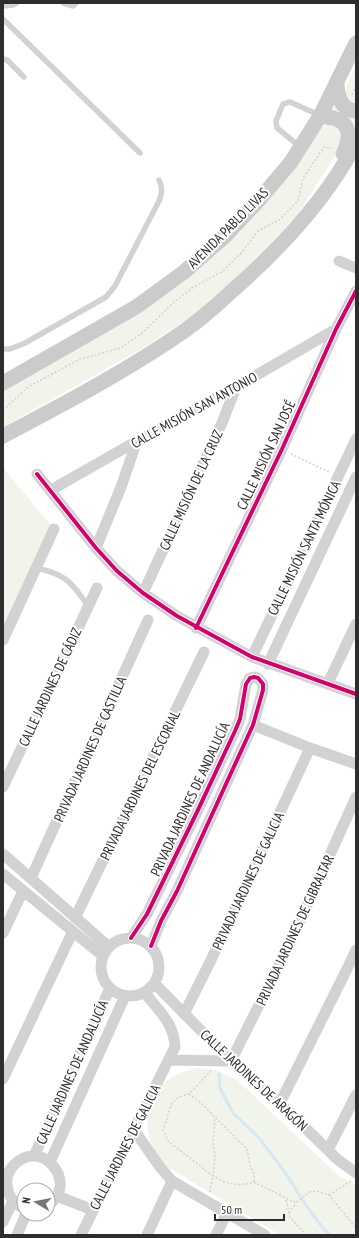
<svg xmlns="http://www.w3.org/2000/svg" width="359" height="1238" font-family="'PT Sans Narrow',sans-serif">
	<rect width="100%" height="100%" fill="#fff"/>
	<path fill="#f0f4eb" d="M356,66V105C337,98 350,78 356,66Z
		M335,99L356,118V126L353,130L327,112Z
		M328,124L333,125L342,131L343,143L298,214L255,261L195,314L143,348L3,427V388L148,306L321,127Z
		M3,468L54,529L3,640Z
		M198,1068L216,1070L236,1079L339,1176L356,1185V1235H280L166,1166C162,1161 158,1156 155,1151C138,1122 151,1083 183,1072C188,1070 194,1069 198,1068Z"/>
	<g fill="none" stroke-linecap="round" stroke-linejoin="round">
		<path stroke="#d6e8f2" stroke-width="3" d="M219,1074L220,1088L233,1113L260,1139L287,1175L305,1204L323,1228L330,1235"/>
		<path stroke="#d2d2d2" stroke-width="1.5" stroke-dasharray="2 2" stroke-linecap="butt" d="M352,95L356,87
			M3,410L28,387L78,360L120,348L141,334L173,303L192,288L223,271L242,252L258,231L279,220L298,201L303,178L324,147L332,148
			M291,454L329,472
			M189,1094L201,1103L247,1149L250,1165L254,1174V1182C238,1187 227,1184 213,1176L215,1156L213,1143L215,1117
			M254,1182L296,1203L309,1192L316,1191L329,1195L356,1228
			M210,1192L213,1176L168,1141L163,1130L172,1103L179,1097L189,1094L211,1071
			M329,1195L351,1181
			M286,1200L290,1217L306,1235
			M289,1213L296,1203"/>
		<path stroke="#d2d2d2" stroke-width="5.5" d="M63,3L73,6L76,3
			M3,6L13,5L17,3
			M3,19L140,153
			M3,59L7,60L24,77
			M299,146L277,128L276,121L283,104L290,102L319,115
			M3,349H10L25,343L106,297L115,286L159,201C162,193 163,188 159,180
			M36,568C65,574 72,582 88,606"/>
		<path stroke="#d2d2d2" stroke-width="11" d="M339,261L356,268
			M37,474L96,548L117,571L143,593L177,616L252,657L356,694
			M51,490L137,441L236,387L336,329
			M96,548L121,487L137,441
			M143,593L222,423L236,387
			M196,628L282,449L336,329L356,291
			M3,640L54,529
			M252,657L356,439
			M268,664L356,477
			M328,683L356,624
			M253,725L310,748L356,764
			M3,787L97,588
			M3,854L109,947
			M3,874L103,956
			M31,878L148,620
			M75,918L204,652
			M3,933L23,891
			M101 967a29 29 0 1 1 58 0a29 29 0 1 1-58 0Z
			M131,938L147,914L197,812L235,731L240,719L246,684L250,678L254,677L258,678L263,684V690L253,725L177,891L161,921L151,946
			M155,984L231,1061L280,1103L337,1159L356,1173
			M184,1014L211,960L310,748
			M169,1060L231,1061L291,941L356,797
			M3,1079L73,931
			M280,1103L345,973L356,950
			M134,1130L160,1167L172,1181L265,1235
			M328,1150L356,1095
			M34,1156L110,988
			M50,1162L125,996
			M57,1196L93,1210
			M24,1208C14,1204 8,1196 7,1185C6,1177 9,1170 14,1165C42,1136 80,1184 48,1205
			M3,1222L13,1201
			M17,1235L26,1214
			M81,1235L175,1047C174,1023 159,1011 145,993
			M147,1235L172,1181
			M216,1235L227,1213"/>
		<path stroke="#cbcbcb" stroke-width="15" d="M337,81C337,94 340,110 356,111
			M320,116C325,117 331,117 336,119C353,125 349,142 343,154
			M3,383L136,307L184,272L225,236L259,200L291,162L320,116L356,43
			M3,436C60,406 117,376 171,340C193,326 213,309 232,291C280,249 326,200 356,143"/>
		<defs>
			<path id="cycleway" d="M37,474L96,548L117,571L143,593L177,616L252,657L356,694
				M196,628L282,449L336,329L356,291
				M131,938L147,914L197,812L235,731L240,719L246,684L250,678L254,677L258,678L263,684V690L253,725L177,891L161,921L151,946"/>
		</defs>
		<use href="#cycleway" stroke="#fff" stroke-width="6"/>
		<use href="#cycleway" stroke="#d6006c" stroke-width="4"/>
	</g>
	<g text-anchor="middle" stroke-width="4" stroke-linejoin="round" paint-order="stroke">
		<g font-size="14" fill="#2d2d2d" stroke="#fff">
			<text transform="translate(228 228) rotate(-45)" y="5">AVENIDA PABLO LIVAS</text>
			<text transform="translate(194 410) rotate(-29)" y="5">CALLE MISIÓN SAN ANTONIO</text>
			<text transform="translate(266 455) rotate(-65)" y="5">CALLE MISIÓN SAN JOSÉ</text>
			<text transform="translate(191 490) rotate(-65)" y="5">CALLE MISIÓN DE LA CRUZ</text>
			<text transform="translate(304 548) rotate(-64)" y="5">CALLE MISIÓN SANTA MÓNICA</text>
			<text transform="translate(50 687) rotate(-65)" y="5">CALLE JARDINES DE CÁDIZ</text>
			<text transform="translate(90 749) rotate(-66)" y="5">PRIVADA JARDINES DE CASTILLA</text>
			<text transform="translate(140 785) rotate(-64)" y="5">PRIVADA JARDINES DEL ESCORIAL</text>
			<text transform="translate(190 799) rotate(-65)" y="5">PRIVADA JARDINES DE ANDALUCÍA</text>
			<text transform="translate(248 881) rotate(-65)" y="5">PRIVADA JARDINES DE GALICIA</text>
			<text transform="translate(295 930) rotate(-65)" y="5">PRIVADA JARDINES DE GIBRALTAR</text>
			<text transform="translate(72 1072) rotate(-66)" y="5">CALLE JARDINES DE ANDALUCÍA</text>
			<text transform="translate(254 1080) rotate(43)" y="5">CALLE JARDINES DE ARAGÓN</text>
			<text transform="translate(125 1147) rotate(-63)" y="5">CALLE JARDINES DE GALICIA</text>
		</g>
	</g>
	<rect width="359" height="1238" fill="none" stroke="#2d2d2d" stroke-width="8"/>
	<g transform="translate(36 1202) rotate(280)"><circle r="19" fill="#ffffff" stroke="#ababab"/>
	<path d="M0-3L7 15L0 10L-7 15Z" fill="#767676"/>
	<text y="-6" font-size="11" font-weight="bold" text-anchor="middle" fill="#2d2d2d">N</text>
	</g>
	<path d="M215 1214v6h69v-6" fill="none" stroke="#2d2d2d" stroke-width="2"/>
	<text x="221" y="1214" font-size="12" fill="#2d2d2d" stroke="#ffffff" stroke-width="3" paint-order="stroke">50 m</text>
</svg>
